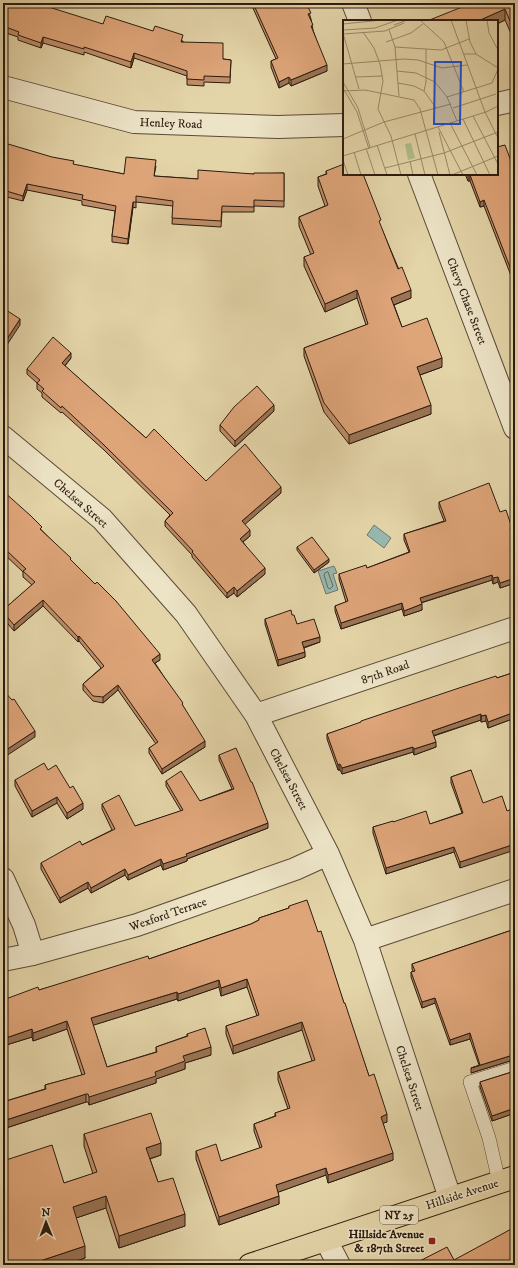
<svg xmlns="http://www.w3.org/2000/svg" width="518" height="1268" font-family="'IM FELL DW Pica',serif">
	<rect width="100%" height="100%" fill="#e4d5a9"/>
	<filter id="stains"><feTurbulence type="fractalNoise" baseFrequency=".005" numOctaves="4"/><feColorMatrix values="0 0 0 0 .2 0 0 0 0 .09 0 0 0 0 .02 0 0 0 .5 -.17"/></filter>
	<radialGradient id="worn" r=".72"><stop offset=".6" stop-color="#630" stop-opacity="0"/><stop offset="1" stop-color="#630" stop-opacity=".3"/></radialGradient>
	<path fill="#97b8af" stroke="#6c796f" d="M374,525L391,538L384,548L367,535Z
		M334,566L337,573L333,574L338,590L326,594L318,571Z"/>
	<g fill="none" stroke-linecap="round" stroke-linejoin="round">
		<path stroke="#626a5f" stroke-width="1" d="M328,572L333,586L330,589L328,588L324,575L325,573Z"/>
		<defs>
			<path id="service" d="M499,1182L489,1138L470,1082L515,1068"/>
			<path id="minor" d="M353,3L360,21
				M3,87L134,122L278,127L344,125
				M497,104L515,100
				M419,174L515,428
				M3,437L102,519L186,614L256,715L328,854L365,940L450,1198
				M256,715L515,628
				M3,879L24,925L33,954
				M365,940L515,890
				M3,960L33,954L137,925L295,869L328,854
				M326,1240L339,1265"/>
			<path id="primary" d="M250,1265L515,1177"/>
		</defs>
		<use href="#service" stroke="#5a4a36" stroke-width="14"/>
		<use href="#minor" stroke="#5a4a36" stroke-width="24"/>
		<use href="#primary" stroke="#2c1b0f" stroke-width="24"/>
		<use href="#service" stroke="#ede4c7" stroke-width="13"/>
		<use href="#minor" stroke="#ede4c7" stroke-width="22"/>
		<use href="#primary" stroke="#e4d5a9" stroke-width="22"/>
	</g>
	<path fill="#bf8e68" stroke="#2c1b0f" d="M3,3L183,41V42L223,59L231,60L230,83L204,82V86L187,85V76L134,58L131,68L84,52V55L43,43L41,48L18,40V37L3,32Z
		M252,3H306L311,19L313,30L327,71L291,86L289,83L279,88L271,67V61L276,59L252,6Z
		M515,3L513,38L505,20L497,24V21H427Z
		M3,144L74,165L124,174L156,166L154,176L198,179L254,174L284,173V207L254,206V212H222L221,227L172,224L173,206L136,202V208L133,207L128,244L112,242V236L115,211L82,205V201L27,190L23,201L3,196Z
		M326,171L381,227L411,298L394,305L402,327L442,367L420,375L431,414L349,444L324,412L304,356V348L366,325L357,298L325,312L304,266V257L311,255L299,226V217L325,206L318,186V177L326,174Z
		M515,172V286L484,206L480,207L470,181H468L465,174H497Z
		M71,358L65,366L146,438L206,481L281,493L244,524L250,536L243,542L265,574L237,597L234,593L227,598L192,557V555L165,526V521L170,515L104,450L62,412L61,413L42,397V393L37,389V383L27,374V369Z
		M274,411L235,447L220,431V425Z
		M3,491L71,560L160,660L155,663L183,706L205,747L162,774L149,753V748L156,744L118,690L103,703L93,701L83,690V684L101,668L79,641L78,642L43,606L14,631L3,618V610L32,585L23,577V572L4,554V552H3Z
		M439,502L500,512L512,533L515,543V583L500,588L498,582L493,584L492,580L421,603L422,610L404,616L402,609L341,629L335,611V606L346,602L339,579V574L367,568L409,552L404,540V534L444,521L439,508Z
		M297,547L329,562L314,573L297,550Z
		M292,615L297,624L320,642L304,648L305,657L278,666L265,624V619Z
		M515,672V718L488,728L486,721L481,722V720L434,736L436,747L414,755L413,752L342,774L340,770H338L327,739V734Z
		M219,755L268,828L187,859V861L163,870L161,865L128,880L125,875L91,893L88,888L60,903L41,869V863L82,845L112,830L102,809V804L135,826L181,811L166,786V781L200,801L232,789L219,760Z
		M48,770L70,788L83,809L67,819L57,803L32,817L15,786V780Z
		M471,770L460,868L454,852L386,874L373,833V827L393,822L430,824L462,813L451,783V777Z
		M289,906L318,932L344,1003L369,1076L387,1122L383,1123L393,1160L328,1183L326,1175L278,1192L279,1204L219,1225L196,1159V1151L221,1161L260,1148L254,1131V1124L275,1116V1113L288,1109L278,1080V1072L312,1061L302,1030L233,1054L226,1034V1026L257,1016L247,987L221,996L219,987L178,1001L177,999L93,1025L107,1067L156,1052V1047L187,1036V1034L211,1055L185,1063V1069L156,1079V1083L89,1105L88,1102H86L3,1129V1102L45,1089V1085L82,1075L67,1029L33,1041L32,1037L3,1046L39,990L149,959L251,924L259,920V918L289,908Z
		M515,929V1061L513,1060L471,1073L479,1065L470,1039L450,1045L435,1003L422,1008L411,977V972L413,971L412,969V964Z
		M515,1071V1113L492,1121L480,1087V1082Z
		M84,1134L161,1155L150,1159L158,1182L185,1226L119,1248L106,1208L76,1218L85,1258L64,1265H3V1161L64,1183L93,1174L84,1146Z"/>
	<path fill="#9b7455" stroke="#2c1b0f" d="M505,9V20L497,24V21H478Z
		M515,27V37L513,38V28Z
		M43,37V43L41,48V43Z
		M134,53V58L131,68V62Z
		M327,65V71L291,86V80Z
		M289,77V83L279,88V82Z
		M468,175H470V181H468Z
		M27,184V190L23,201V196Z
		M484,200V206L480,207V202Z
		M133,202V207L128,244V239Z
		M357,290V298L325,312V304Z
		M411,290V298L391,306V298Z
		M20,319V325L3,351V345Z
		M71,353V358L62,369V363Z
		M442,358V367L417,376V367Z
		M274,405V411L235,447V441Z
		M431,405V414L349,444V435Z
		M281,487V493L242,527V521Z
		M250,530V536L240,544V539Z
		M329,559V562L314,573V570Z
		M265,568V574L237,597V591Z
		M492,575V580L420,603V598Z
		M498,577V582L493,584V578Z
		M515,578V583L500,588V583Z
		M234,587V593L227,598V593Z
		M43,600V606L14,631V625Z
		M402,603V609L341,629V623Z
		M422,604V610L404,616V611Z
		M79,636V641L78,642V637Z
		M320,637V642L302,648V642Z
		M305,652V657L278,666V660Z
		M160,654V660L152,665V660Z
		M118,685V690L103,703V697Z
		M515,712V718L488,728V722Z
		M481,714V720L432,736V731Z
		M486,715V721L481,722V716Z
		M35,731V737L3,758V752Z
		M205,741V747L162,774V769Z
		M436,742V747L414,755V749Z
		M413,747V752L342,774V768Z
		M340,764V770H338V765Z
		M57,797V803L32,817V811Z
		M83,803V809L67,819V813Z
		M268,823V828L187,859V861L163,870V864L186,854Z
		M515,844V850L460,868V862Z
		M454,847V852L386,874V868Z
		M161,859V865L128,880V875Z
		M125,869V875L91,893V888Z
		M88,882V888L60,903V898Z
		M247,979V987L221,996V988Z
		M219,980V987L178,1001V994Z
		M177,992V999L91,1026V1018Z
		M435,998V1003L422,1008V1002Z
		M67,1021V1029L33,1041V1033Z
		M302,1022V1030L233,1054V1046Z
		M32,1029V1037L3,1046V1039Z
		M470,1033V1039L450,1045V1040Z
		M211,1047V1055L185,1063V1069L156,1079V1083L89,1105V1097L155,1072L183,1056Z
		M513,1055V1060L471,1073V1068Z
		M86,1094V1102L3,1129V1121Z
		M515,1108V1113L492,1121V1116Z
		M387,1114V1122L381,1124V1117Z
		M161,1143V1155L146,1160V1148Z
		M393,1153V1160L328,1183V1175Z
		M326,1168V1175L276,1193V1185Z
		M106,1196V1208L73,1219V1207Z
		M279,1196V1204L219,1225V1217Z
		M185,1214V1226L119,1248V1236Z
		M85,1246V1258L64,1265H28Z"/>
	<path fill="#dea579" stroke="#2c1b0f" d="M3,3H36L103,24L106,16L153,31L155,26L183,35L181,42L223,43V59L231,60L230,77L204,76V80L187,79V71L134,53L131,62L84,47V49L43,37L41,43L18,35L19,32L3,26Z
		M253,3H306L311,13L308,14L313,25L311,26L327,65L291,80L289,77L279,82L271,61L278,58Z
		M472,3H515V27L513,28L505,9L478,21H427Z
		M3,144L7,145L8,144L52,157L74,161L73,164L124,174L126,157L156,160L154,176L198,179V170L254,174V173H284V201L254,200V207L222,206L221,221L172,218L173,201L136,196V202H133L128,239L112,236L116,206L82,199L83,195L27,184L23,196L3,190Z
		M505,145L515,172V280L484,200L480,202L470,175H468L467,174H497V147Z
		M344,164V174H363L381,220L379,221L398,269L402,267L411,290L391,298L402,327L427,318L442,358L417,367L431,405L349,435L324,403L304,348L368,324L357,290L325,304L304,257L314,253L299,217L328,205L318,177L327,174L326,171Z
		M3,308L20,319L3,345Z
		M53,337L71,353L62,363L146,438L154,429L206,481L245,444L281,487L242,521L250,530L240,539L265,568L237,591L234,587L227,593L192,552L193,551L165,521L173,513L104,445L62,406L61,408L42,391L44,389L37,383L40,380L27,369Z
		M257,386L274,405L235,441L220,425L234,407Z
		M489,483L500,512L506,510L512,528H510L515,543V578L500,583L498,577L493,578L492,575L420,598L422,604L404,611L402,603L341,623L335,606L348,601L339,574L366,565L367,568L410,552L404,534L446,521L439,502Z
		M3,491L31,516L42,527L40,529L71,558L70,559L95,584L97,582L116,601L160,654L152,660L183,703L182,704L205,741L162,769L149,748L158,742L118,685L103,697L93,696L83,684L104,666L79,636L78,637L43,600L14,625L3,612V610L35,582L23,571L26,569L4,548L5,547L3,546Z
		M312,537L329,559L314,570L297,547Z
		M291,610L292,615H294L297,624L314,619L320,637L302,642L305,652L278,660L265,619Z
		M515,672V712L488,722L486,715L481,716V714L432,731L436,742L414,749L413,747L342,768L340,764L338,765L327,734L361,722V721L459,688L496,676L497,678Z
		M3,690L12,700L14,699L35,731L3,752Z
		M236,748L251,782H252L268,823L186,854L187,856L163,864L161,859L128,875L125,869L91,888L88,882L60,898L41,863L80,841L82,845L115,829L102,804L119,795L135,826L183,810L166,781L181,771L200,801L234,789L219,755Z
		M44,763L48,770L56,765L70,788L73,786L83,803L67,813L57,797L32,811L15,780Z
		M471,770L483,803L502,796L507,811L515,808V844L460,862L454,847L386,868L373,827L393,821V822L426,811L430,824L463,813L451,777Z
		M307,900L318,932L321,931L344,1003H345L369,1076L374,1074L387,1114L381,1117L393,1153L328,1175L326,1168L276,1185L279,1196L219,1217L196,1151L216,1144L221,1161L262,1147L254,1124L276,1116L275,1113L290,1108L278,1072L315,1060L302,1022L233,1046L226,1026L259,1015L247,979L221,988L219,980L178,994L177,992L91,1018L107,1067L157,1052L156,1047L188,1036L187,1034L205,1028L211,1047L183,1056L185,1061L155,1072L156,1076L89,1097L88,1094H86L3,1121V1102L46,1089L45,1085L85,1074L67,1021L33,1033L32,1029L3,1039V1000L38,987L39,990L148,956L149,959L251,924L259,920V918L289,908V906Z
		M515,929V1055H513L471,1068L480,1065L470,1033L450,1040L435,998L422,1002L411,972L415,971L412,964Z
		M515,1071V1108L492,1116L480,1082Z
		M151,1113L161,1143L146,1148L158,1182L173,1178L185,1214L119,1236L106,1196L73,1207L85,1246L28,1265H3V1220H4L3,1217V1161L52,1145L64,1183L97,1172L84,1134Z
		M515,1227V1265H412L447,1247L454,1260Z"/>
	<rect fill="#8f2418" stroke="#ede4c7" stroke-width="1.5" x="428" y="1237" width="8" height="8" rx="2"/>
	<g text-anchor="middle" stroke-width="3" stroke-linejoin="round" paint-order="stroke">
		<rect fill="#ede4c7" stroke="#665746" stroke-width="1" x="380" y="1206" width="38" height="18" rx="3"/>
		<g font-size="11" font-weight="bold" fill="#2c1b0f">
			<text x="399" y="1219">NY 25</text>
		</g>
		<g font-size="12" fill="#2c1b0f" stroke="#ede4c7">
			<text transform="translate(171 123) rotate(2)" y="4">Henley Road</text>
			<text transform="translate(467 301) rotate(69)" y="4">Chevy Chase Street</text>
			<text transform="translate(81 503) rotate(41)" y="4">Chelsea Street</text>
			<text transform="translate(385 672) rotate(-19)" y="4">87th Road</text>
			<text transform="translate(289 779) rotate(62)" y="4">Chelsea Street</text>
			<text transform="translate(168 914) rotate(-19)" y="4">Wexford Terrace</text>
			<text transform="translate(410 1078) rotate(72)" y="4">Chelsea Street</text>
			<text transform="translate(462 1194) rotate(-18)" y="4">Hillside Avenue</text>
		</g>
		<g font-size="12" font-weight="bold" fill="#2c1b0f" stroke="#ede4c7" text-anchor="end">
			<text x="424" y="1238">Hillside Avenue<tspan x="424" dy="14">&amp; 187th Street</tspan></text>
		</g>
	</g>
	<g transform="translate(343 20)">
		<rect width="155" height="155" fill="#e4d5a9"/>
		<path d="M68,123L72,138L65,140L62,124Z" fill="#afbe8c"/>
		<path fill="none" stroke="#9a8b6b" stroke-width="1" d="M77,0L101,22L121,72M108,0L142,92L155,118M123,0L127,22L133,34L155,48M144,0L146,13L155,30M0,4L39,0M51,5L64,0M0,10L32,8L55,0M46,10L52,27L56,76M20,12L31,28L37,44L40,61L35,89L48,116L58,155M0,13L16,69M0,14L42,11L61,3M43,22L68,13L80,4M52,27L98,30L126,19M120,34H133M0,44L61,39L75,40L99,48L124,45M54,51L73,53L92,62L104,77L114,101M12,57L40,56M0,62L15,88L27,127M55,63L71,66L81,71L93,88M0,68L14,92L26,129M0,71L22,70L71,80L77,89L95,155M81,71L83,62V29M104,77L149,63L155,49M110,88L153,74M130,96L155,144M120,99L147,155M107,103L134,155M95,107L120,155M96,112L107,155M72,114L82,155M0,119L41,102L108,84M34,125L44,155M23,128L32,155M11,132L18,155M0,136L143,92L155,86M0,140L5,155M67,141L70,155M42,148L101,133L155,112M109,155L155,136"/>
		<path fill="#1d4ed8" fill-opacity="0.15" stroke="#1d4ed8" stroke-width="2" d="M92,42H118L117,104H91Z"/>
		<rect width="155" height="155" fill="none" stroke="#2c1b0f" stroke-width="2"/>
	</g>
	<rect width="518" height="1268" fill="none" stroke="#e4d5a9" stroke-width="16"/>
	<rect x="4" y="4" width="510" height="1260" fill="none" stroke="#2c1b0f" stroke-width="2"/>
	<rect x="8" y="8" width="502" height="1252" fill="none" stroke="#2c1b0f"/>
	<g transform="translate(46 1222) rotate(359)" stroke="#ede4c7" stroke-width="3" paint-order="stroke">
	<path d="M0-3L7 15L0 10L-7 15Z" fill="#2c1b0f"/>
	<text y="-6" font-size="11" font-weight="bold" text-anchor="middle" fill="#2c1b0f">N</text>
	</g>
	<rect width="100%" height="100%" filter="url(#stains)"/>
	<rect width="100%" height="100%" fill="url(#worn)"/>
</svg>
